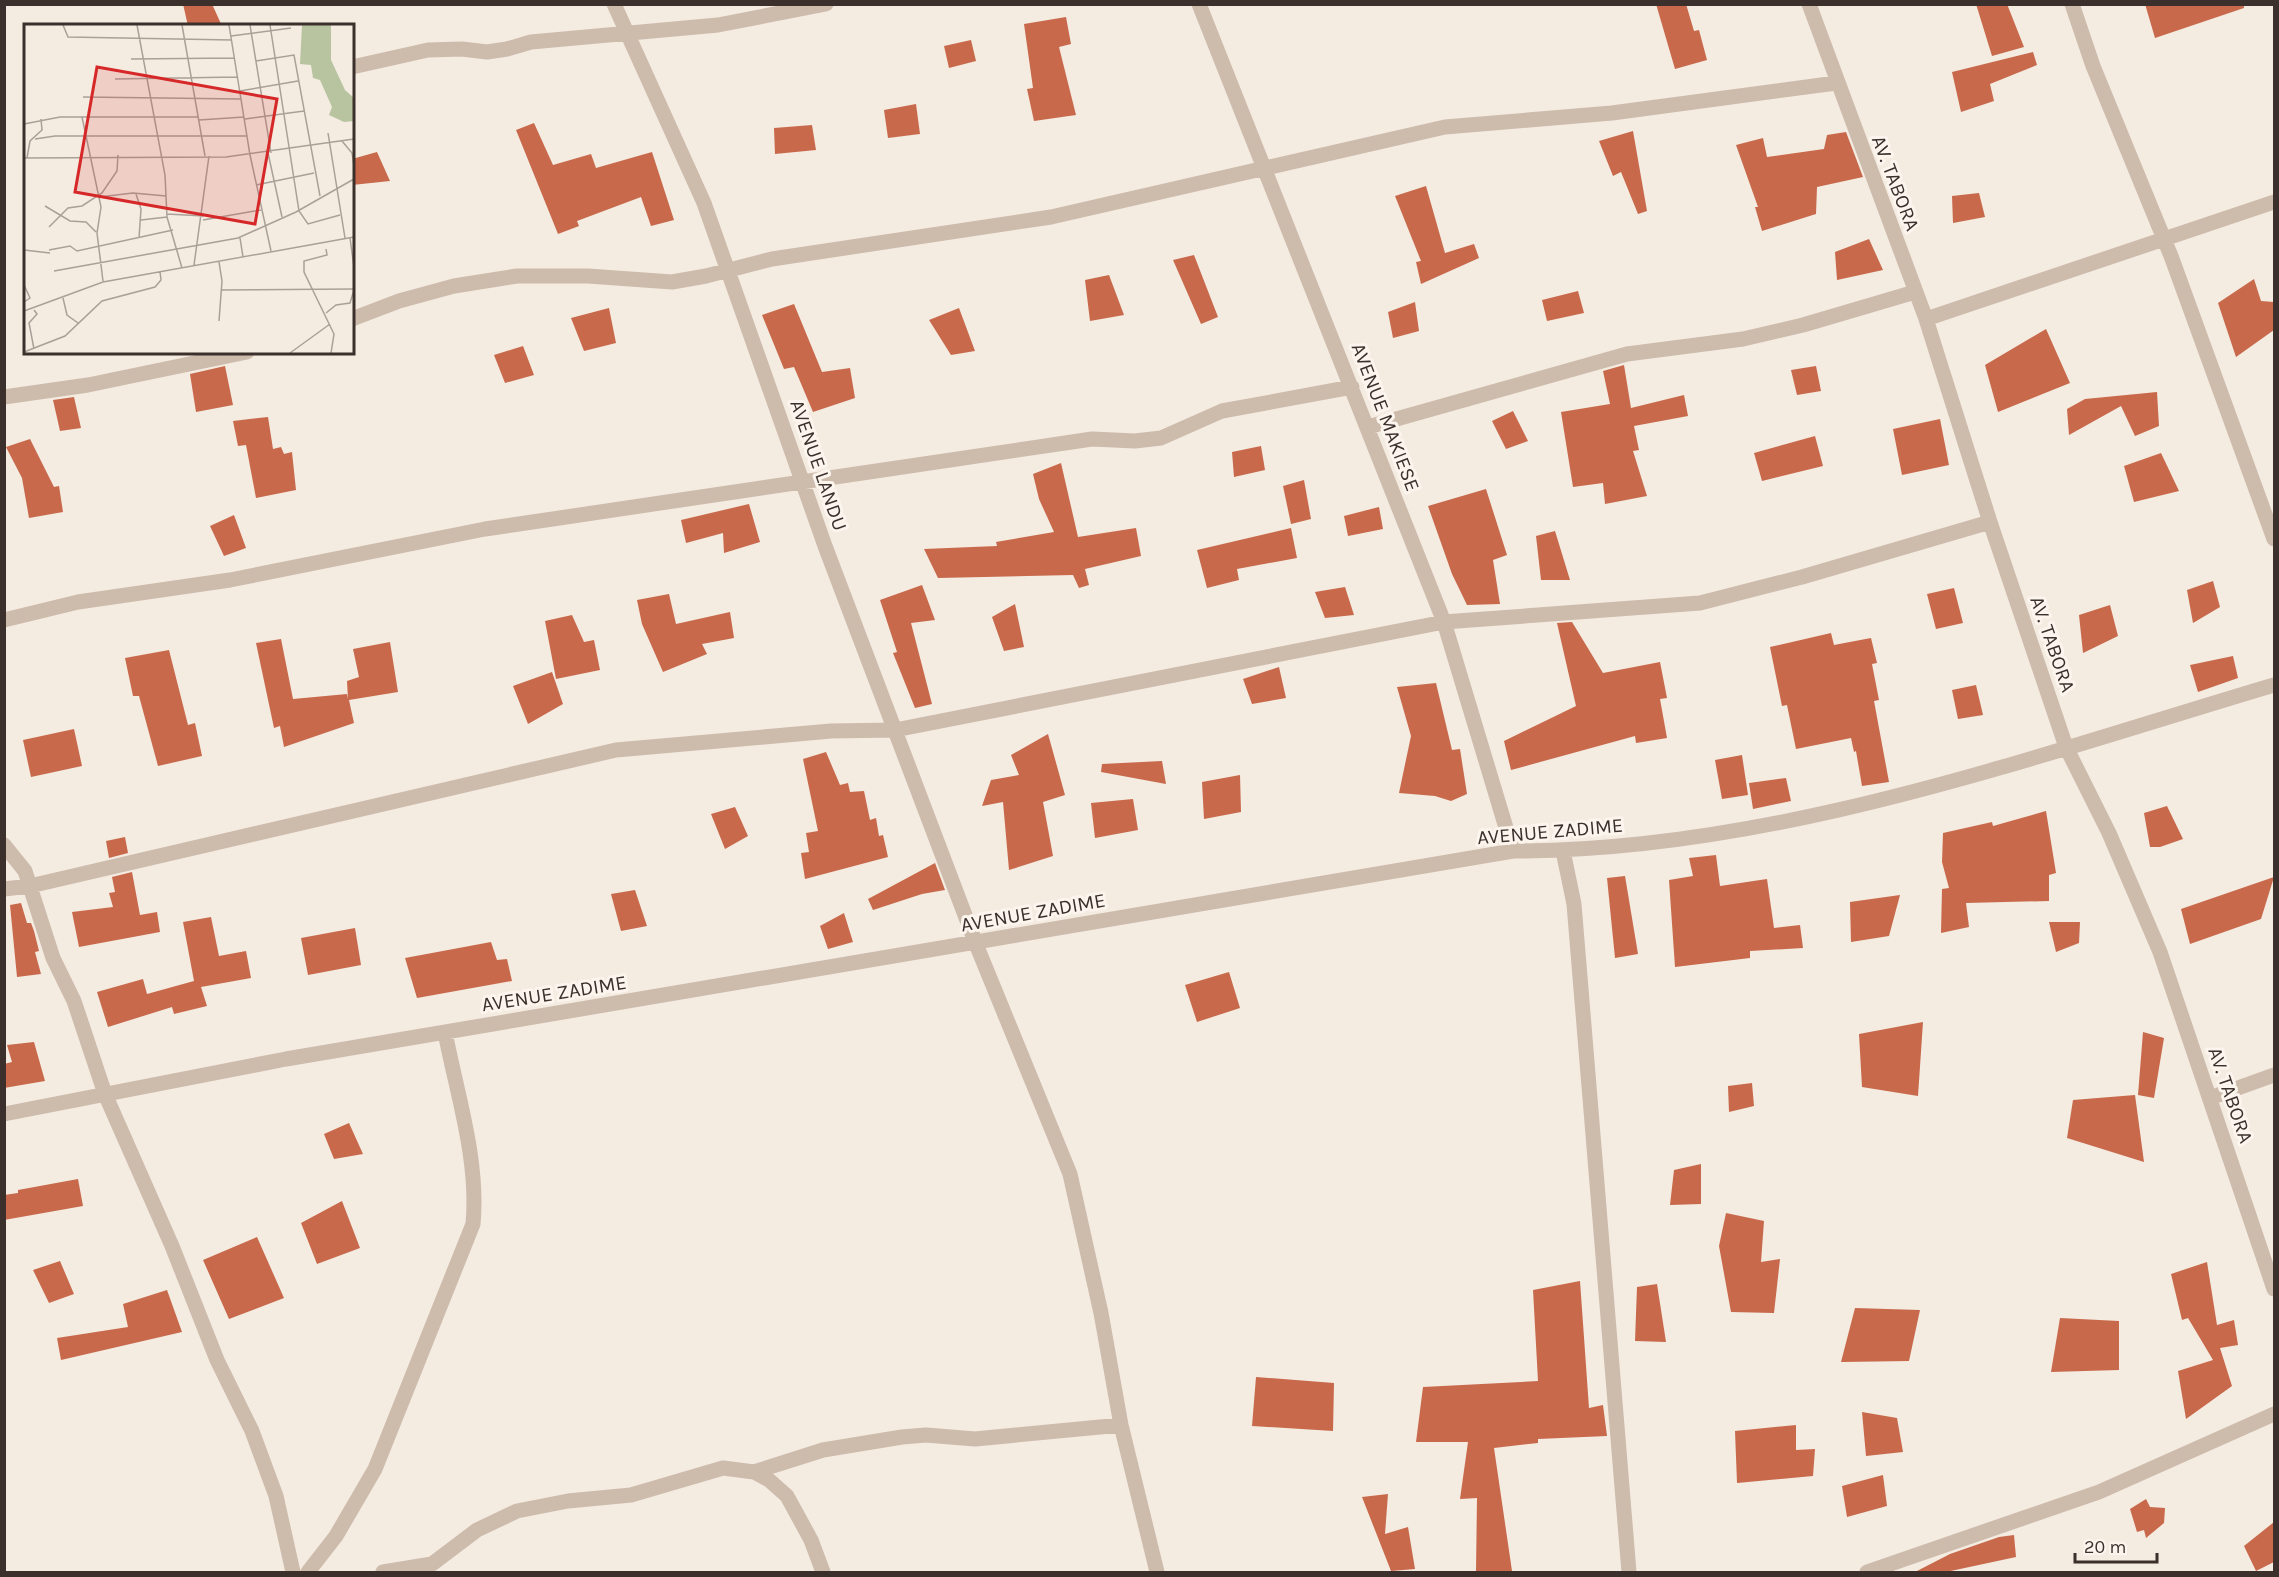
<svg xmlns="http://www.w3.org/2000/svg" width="2279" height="1577" font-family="Karla,sans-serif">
	<rect width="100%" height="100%" fill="#f4ebe1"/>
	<path fill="#c8694b" d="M183,4H212L222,26H188Z
		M1656,4H1686L1694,31L1699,30L1707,60L1675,69Z
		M1976,4H2007L2024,47L1992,56Z
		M2145,4H2244V8L2155,38Z
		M1066,17L1071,44L1059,47L1076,115L1034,121L1027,89L1033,88L1024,24Z
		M971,40L976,61L949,68L944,46Z
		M2033,52L2037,65L1990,84L1994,101L1961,112L1952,72Z
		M916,104L920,134L888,138L884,110Z
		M534,123L553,165L591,154L596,168L652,152L674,220L651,226L641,197L577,221L579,226L558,234L516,130Z
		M812,125L816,150L775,154L774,128Z
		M1633,131L1647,211L1638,214L1621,172L1613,176L1599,141Z
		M1846,132L1863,177L1817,187L1816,214L1762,231L1755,207H1758L1736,145L1763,138L1767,157L1824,149L1827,135Z
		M377,152L390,181L352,185V159Z
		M1426,186L1445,253L1474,244L1479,258L1421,284L1416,262L1421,261L1395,196Z
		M1979,193L1985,217L1953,223L1952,196Z
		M1869,239L1883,270L1837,280L1835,252Z
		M1194,255L1218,317L1201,324L1173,260Z
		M1109,275L1124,315L1090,321L1085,280Z
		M2254,279L2261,301L2274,302V330L2236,357L2218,303Z
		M1578,291L1584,313L1547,321L1542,300Z
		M1415,302L1419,331L1393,338L1388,312Z
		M794,304L822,372L850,368L855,398L813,412L794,367L784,369L762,315Z
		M609,308L616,343L584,351L571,318Z
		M959,308L975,351L951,355L929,320Z
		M2046,329L2070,383L1998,412L1985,365Z
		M523,346L534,375L505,383L494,355Z
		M1624,365L1631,408L1684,395L1688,416L1634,426L1639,450L1633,451L1647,496L1605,504L1603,483L1573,487L1561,412L1610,404L1603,371Z
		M225,366L233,405L196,412L190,374Z
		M1816,366L1821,391L1797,395L1791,370Z
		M2157,392L2159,426L2135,436L2121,406L2069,435L2067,409L2085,399Z
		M74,397L81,428L60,431L53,400Z
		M1513,411L1528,441L1506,449L1492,421Z
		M268,417L273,449L281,447L284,454L292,452L296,490L256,498L246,445L238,446L233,421Z
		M1940,419L1949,465L1902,475L1893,429Z
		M1815,436L1823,466L1762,481L1754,453Z
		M30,439L54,487L59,486L63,512L29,518L22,478L6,447Z
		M1261,446L1265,470L1234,477L1232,452Z
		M2161,453L2179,491L2134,502L2124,466Z
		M1061,463L1078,537L1136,528L1141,556L1085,569L1089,585L1079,588L1073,575L938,578L924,549L997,546L996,542L1054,532L1039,499L1033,474Z
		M1304,480L1311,519L1291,524L1283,486Z
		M1486,489L1507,555L1493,560L1500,604L1467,605L1452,574L1428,506Z
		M749,504L760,542L724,553L723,533L686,543L681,520Z
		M1379,507L1383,529L1348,536L1344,516Z
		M234,515L246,548L224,556L210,526Z
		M1291,528L1297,558L1237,569L1239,580L1207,588L1197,550Z
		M1555,531L1570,580H1541L1536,536Z
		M2213,581L2220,607L2193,623L2187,590Z
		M922,585L935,620L911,623L932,704L915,708L893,653L897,652L880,600Z
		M1345,587L1354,615L1325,618L1315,592Z
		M1954,588L1963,623L1936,629L1927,594Z
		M669,594L676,624L730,612L734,638L702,644L707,654L663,672L642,624L637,600Z
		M1015,604L1024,647L1004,651L992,617Z
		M2110,605L2118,636L2083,653L2079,615Z
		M572,615L584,642L594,640L600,670L556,679L545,621Z
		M1572,622L1603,673L1660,662L1667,698L1660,699L1667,738L1636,743L1635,736L1511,770L1504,741L1576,706L1557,623Z
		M1831,633L1834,645L1871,638L1877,663L1872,664L1879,700L1874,701L1889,782L1862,786L1856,751L1854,752L1851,738L1796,749L1787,705L1782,706L1770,647Z
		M281,639L293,699L347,694L348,699L347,681L359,677L353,649L390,642L398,692L349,700L354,723L284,747L280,726L274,728L256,643Z
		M169,650L188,725L195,723L202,756L158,766L139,696H133L125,658Z
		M2233,656L2238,678L2198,692L2190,665Z
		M1279,667L1286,698L1252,704L1243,679Z
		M552,672L563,704L528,724L513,686Z
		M1436,683L1452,750L1460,749L1467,794L1451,801L1435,796L1399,793L1411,736L1397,687Z
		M1976,685L1983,715L1958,719L1952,690Z
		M74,729L82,766L31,777L23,740Z
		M1048,734L1065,795L1043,802L1053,856L1009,870L1003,802L982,806L991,780L1019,775L1011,755Z
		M826,752L840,785L848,783L850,792L864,791L870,820L876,818L879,836L883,835L888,857L805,879L801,853L809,852L806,833L818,831L803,759Z
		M1742,755L1748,795L1722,799L1715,760Z
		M1162,761L1166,784L1101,772L1102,764Z
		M1240,775L1241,812L1204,819L1202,782Z
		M1786,778L1791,801L1753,809L1749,783Z
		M1133,799L1138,830L1095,838L1091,803Z
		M2167,806L2183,839L2160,847H2150L2144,813Z
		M735,807L748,836L725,849L711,814Z
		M2046,811L2056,873L2049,875V901L1966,903L1969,927L1941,933L1942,889L1949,888L1942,862L1943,833L1992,822L1993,826Z
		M125,837L128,853L109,858L106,841Z
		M1716,855L1720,886L1767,879L1774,928L1800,925L1803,948L1750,951V958L1675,967L1669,880L1693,876L1689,858Z
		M935,863L945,890L922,894L873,910L868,899Z
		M132,872L140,915L157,912L160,932L79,947L72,912L113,907L109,893L115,892L112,877Z
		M1625,876L1638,954L1615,958L1607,878Z
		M2274,877L2261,919L2190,944L2181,909Z
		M635,890L647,926L621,931L611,894Z
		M1900,895L1889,936L1851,942L1850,902Z
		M21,903L27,923H31L34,931L39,951L35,952L41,974L17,977L10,905Z
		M844,913L853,942L828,949L820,926Z
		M211,917L219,956L246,951L251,978L201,987L207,1006L174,1014L172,1007L108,1027L97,992L143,979L147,994L194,981L183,922Z
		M2049,922H2080L2079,943L2056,952Z
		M355,928L361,965L308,975L301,938Z
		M491,942L497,960L507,959L512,981L417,998L405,958Z
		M1229,972L1240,1008L1197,1022L1185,985Z
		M1923,1022L1918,1096L1862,1087L1859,1034Z
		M2143,1032L2164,1038L2154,1098L2138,1095Z
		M34,1042L45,1081L4,1088V1064L12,1062L7,1045Z
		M1752,1083L1754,1106L1729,1112L1728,1086Z
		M2135,1095L2144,1162L2067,1138L2073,1100Z
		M349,1123L363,1154L334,1159L324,1134Z
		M1701,1164V1204L1670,1205L1674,1170Z
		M78,1179L83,1206L4,1220V1195L18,1193V1190Z
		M342,1201L360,1248L317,1264L301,1223Z
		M1726,1213L1764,1221L1761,1262L1780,1259L1774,1313L1731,1312L1719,1246Z
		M257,1237L284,1298L229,1319L203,1260Z
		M60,1261L74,1294L49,1303L33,1270Z
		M2207,1262L2217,1325L2234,1320L2238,1345L2220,1348L2232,1386L2186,1419L2178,1371L2213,1360L2188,1318L2182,1320L2171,1274Z
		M1580,1281L1589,1408L1603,1405L1607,1436L1538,1439V1443L1494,1448L1512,1571L1476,1572L1477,1498L1460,1499L1468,1442H1416L1423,1387L1538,1381L1533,1290Z
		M1657,1284L1666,1342L1635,1341L1637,1287Z
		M167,1290L182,1332L61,1360L57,1338L128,1327L123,1304Z
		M1855,1308L1920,1310L1909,1361L1841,1362Z
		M2060,1318L2119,1321V1370L2051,1372Z
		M1256,1377L1334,1383L1333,1431L1252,1426Z
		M1862,1412L1897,1418L1903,1452L1866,1456Z
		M1796,1425V1450L1815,1449L1813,1476L1737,1483L1735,1431Z
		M1883,1475L1887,1506L1847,1517L1842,1486Z
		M1388,1494L1385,1534L1408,1527L1415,1569L1391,1571L1362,1497Z
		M2146,1499L2150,1507L2165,1508L2164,1523L2146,1538L2144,1530L2137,1532L2130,1509Z
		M2274,1522V1562L2256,1571L2244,1546Z
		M2014,1535L2016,1557L1946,1572H1915L1950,1554L1999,1537Z"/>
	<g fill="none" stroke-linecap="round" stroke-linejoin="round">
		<path stroke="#cdbbac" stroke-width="15" d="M614,4L704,203L825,546L976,944L1070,1174L1101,1313L1121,1425L1157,1572
			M1199,4L1444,622L1513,851
			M1809,4L1926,319L1990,522L2066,747L2109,833L2160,952L2274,1289
			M2072,4L2093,66L2171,256L2274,539
			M352,67L428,50L462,49L487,52L507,49L531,42L718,25L826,4
			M352,319L399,301L454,286L517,276H588L672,282L706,276L772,259L1051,217L1445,127L1612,113L1836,83
			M1926,319L2274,202
			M4,397L88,385L247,352
			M1368,427L1627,354L1743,339L1803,325L1915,292
			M4,620L78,602L230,580L485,529L1092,439L1135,441L1161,438L1222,411L1352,387
			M4,845L25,871L53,958L74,1001L105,1094L172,1246L217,1360L252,1431L276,1496L293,1572
			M1563,851L1574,904L1629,1572
			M4,889L30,886L616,750L831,731L895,730L1444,622L1700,603L1802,577L1990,522
			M2210,1098L2274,1075
			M4,1114L286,1059L1513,851C1773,851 2028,758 2274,685
			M754,1472L823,1450L902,1437L926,1435L975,1439L1121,1425
			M308,1572L336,1536L375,1469L473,1224C479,1160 457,1095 445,1032
			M383,1572L432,1564L477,1530L517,1511L568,1501L631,1495L723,1468L754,1472L769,1480L787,1496L811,1540L823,1572
			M1867,1572L2099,1492L2274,1414"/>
	</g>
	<g text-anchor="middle" stroke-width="6" stroke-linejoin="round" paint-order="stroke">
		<g font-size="20" fill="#3b302b" stroke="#fbf5ee">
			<text transform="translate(1896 183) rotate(69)" y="7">AV. TABORA</text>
			<text transform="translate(1386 417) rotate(69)" y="7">AVENUE MAKIESE</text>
			<text transform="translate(819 465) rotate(71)" y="7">AVENUE LANDU</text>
			<text transform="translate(2053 644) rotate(71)" y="7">AV. TABORA</text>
			<text transform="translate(1550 831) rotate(-5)" y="7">AVENUE ZADIME</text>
			<text transform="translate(1033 912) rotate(-10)" y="7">AVENUE ZADIME</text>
			<text transform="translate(554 993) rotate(-9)" y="7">AVENUE ZADIME</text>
			<text transform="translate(2231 1095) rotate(71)" y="7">AV. TABORA</text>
		</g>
	</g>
	<g transform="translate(24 24)">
		<rect width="330" height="330" fill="#f4ebe1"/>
		<path d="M278,1H307V36L321,66L330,74V97L320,98L305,91L308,83L296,56L289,54L287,41L276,40Z" fill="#b8c4a0"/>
		<path fill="none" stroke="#aaa098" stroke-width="1.5" d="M39,1L44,13L208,16M113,1L141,151L143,193L158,244M158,1L181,132M205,1L226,131L247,227M226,1L247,129M246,1L275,187L284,200L316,191M207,12L267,4M107,35L210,34M232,37L270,31L296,172M91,55L213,53M216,67L274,57M59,73L217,75M58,93L77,183L73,209L79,257M221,95L280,87M175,96L220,93M0,100L36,93H174M304,109L321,214M11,115L31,112H223M318,117L328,129L330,142M244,129L258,193M0,134L202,133L330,115M3,134L6,117L18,106L17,95M232,161L290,149M112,170L117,185L115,214M75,173L109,169L142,172M21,182L46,197L62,198L72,208M143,190L180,192M0,191V218M117,196L143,193M179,196L237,186M25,203L44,184L58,182L78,169L93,147L94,131M216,214L219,233M326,214L330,243M302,225L303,231L280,237V248L310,310L307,329M0,226L26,229M25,226L46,222L53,227L149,206M195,238L198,257L195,297M170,241L185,132M30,247L214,214L272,188L330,155M0,261L6,274L0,278M198,266L330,265M39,274L43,291L54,299M10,286L13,290L5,299L10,325M0,287L79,258L330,213M302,289L312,281L326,279L330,266M0,328L41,312L78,277L131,263L137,256L136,248M266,329L306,300"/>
		<path fill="#d62828" fill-opacity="0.15" stroke="#d62828" stroke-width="3" d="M73,43L253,75L231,200L51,168Z"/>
		<rect width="330" height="330" fill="none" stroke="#3b302b" stroke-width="3"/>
	</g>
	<rect width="2279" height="1577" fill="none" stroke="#3b302b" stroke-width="12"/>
	<path d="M2075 1553v9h82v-9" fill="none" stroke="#3b302b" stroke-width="3"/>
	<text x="2084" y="1553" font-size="18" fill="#3b302b" stroke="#fbf5ee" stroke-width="4.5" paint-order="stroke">20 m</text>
</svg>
